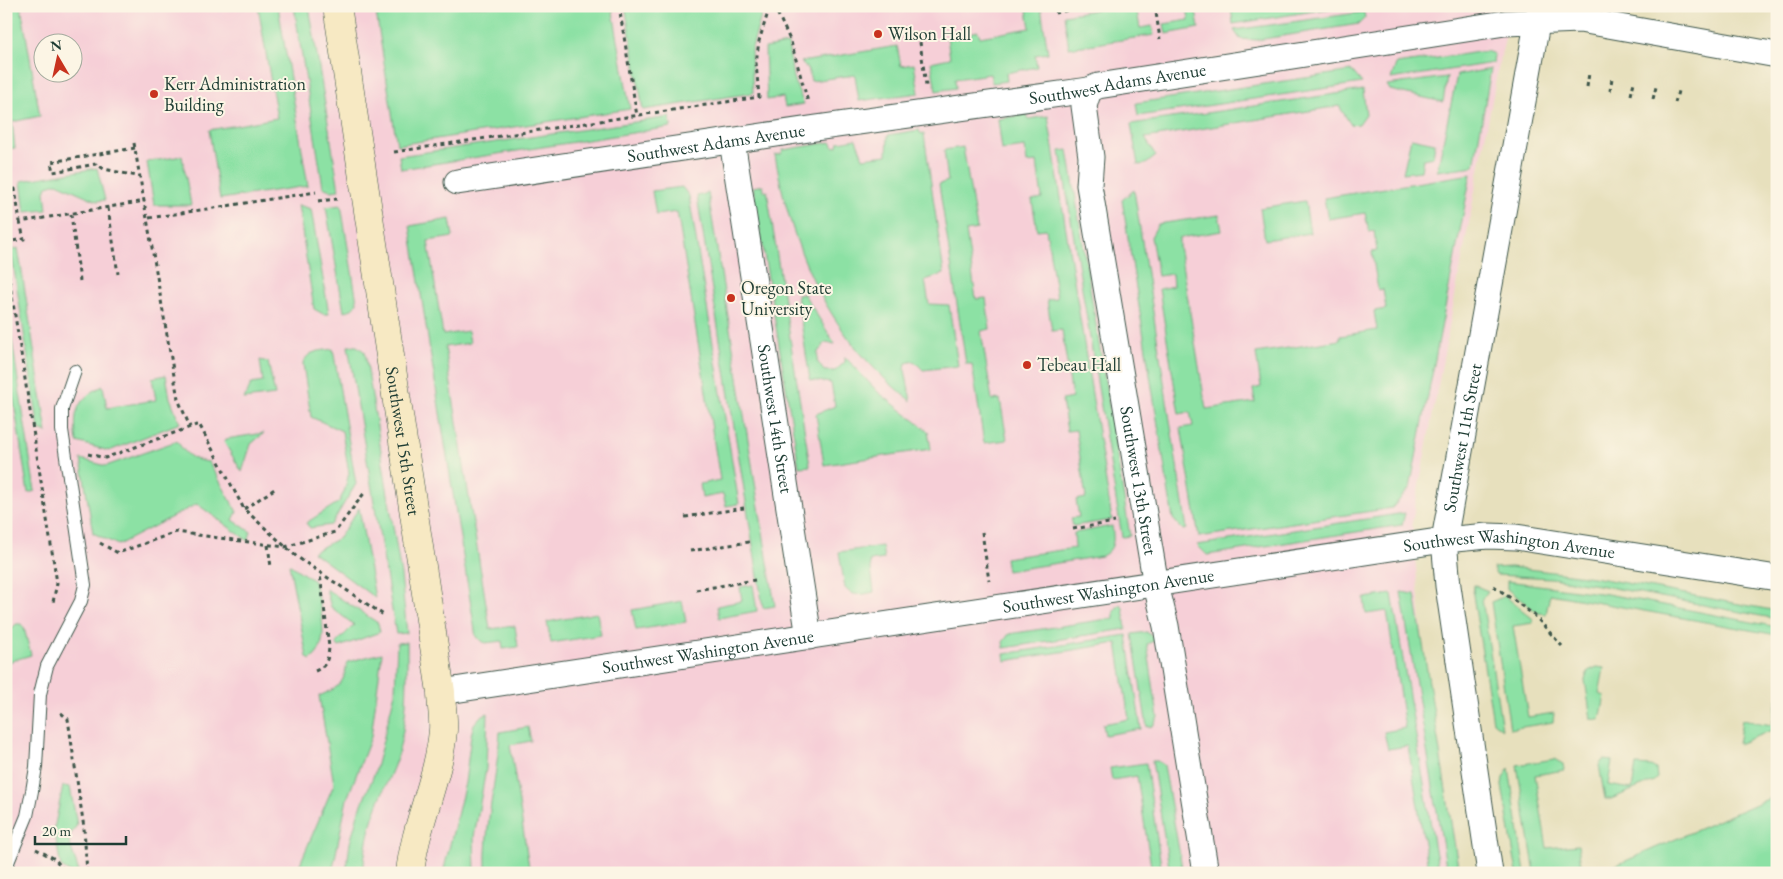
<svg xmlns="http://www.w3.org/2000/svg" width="1783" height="879" font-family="'EB Garamond',serif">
	<rect width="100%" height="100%" fill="#fcf5e5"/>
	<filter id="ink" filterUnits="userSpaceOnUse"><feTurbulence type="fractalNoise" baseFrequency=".02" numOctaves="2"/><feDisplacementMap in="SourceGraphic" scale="10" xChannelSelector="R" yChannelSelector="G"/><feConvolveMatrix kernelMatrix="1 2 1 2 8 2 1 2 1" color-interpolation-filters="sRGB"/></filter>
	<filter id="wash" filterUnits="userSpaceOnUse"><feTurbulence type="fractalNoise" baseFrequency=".0096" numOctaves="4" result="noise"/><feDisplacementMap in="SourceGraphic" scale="20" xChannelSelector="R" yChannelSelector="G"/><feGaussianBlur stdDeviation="1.12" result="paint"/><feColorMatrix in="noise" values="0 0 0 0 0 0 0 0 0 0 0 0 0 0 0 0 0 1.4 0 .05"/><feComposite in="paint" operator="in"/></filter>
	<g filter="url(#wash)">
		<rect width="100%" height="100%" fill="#e7e0bd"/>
		<path fill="#f6cfd7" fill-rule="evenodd" d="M6,6H1513L1499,64L1412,523L1423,645L1460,873H6ZM42,42H72V72H42Z"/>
		<path fill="#8ce1a4" stroke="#568f6c" d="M6,6H21L40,116L12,122L15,148L6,149Z
			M258,6H278L308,186L220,199L209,130L277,118Z
			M294,6H309L339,190L332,191L323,187Z
			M375,6H612L630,109L397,145Z
			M625,6H764L751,51L753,93L643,110Z
			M1120,6H1136L1140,28L1152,26L1154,35L1069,48L1064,15Z
			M1187,6H1195L1199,28L1166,34L1164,24L1189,20Z
			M1231,6H1345L1233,24Z
			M1041,7L1048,53L1035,55L1037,67L1006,73L1007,81L992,83L990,74L955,79L956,88L936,91L931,62L950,58L947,37L978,31L980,37L1030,28L1027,10Z
			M1364,12L1365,18L1359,24L1257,40L1240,39L1234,30Z
			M788,44L793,78L804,104L785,107L783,97L767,100L765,48Z
			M897,46L901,66L914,64L919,93L859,101L855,75L811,81L808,70L801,62Z
			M1486,51L1494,54L1493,63L1391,79L1396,64Z
			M1491,69L1474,166L1437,171L1457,75Z
			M1352,71L1362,83L1138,116L1136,103Z
			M1447,77L1443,102L1390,90L1387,85Z
			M1363,90L1366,114L1359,124L1351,125L1339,106L1145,138L1156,156L1146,164L1138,165L1131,124Z
			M1027,114L1028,119L1048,116L1112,520L1073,526L1071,518L1079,517L1076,500L1086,498L1076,430L1067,431L1062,400L1072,398L1062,330L1052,331L1047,300L1057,298L1046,229L1037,230L1032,200L1042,198L1037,162L1027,163L1025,147L1002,150L998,119Z
			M670,117L671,127L401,169L399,156Z
			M919,130L920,133L924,134L944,274L925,280L929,304L949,305L958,366L923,370L914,361L906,363L905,370L911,401C830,339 792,253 775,155L781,154L783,150L831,142L834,147L838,146L839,142L856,139L863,158L887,155L888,135Z
			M1411,138L1435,143L1433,157L1423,159L1421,171L1403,173Z
			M963,147L977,229L966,231L976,299L986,298L990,329L981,331L992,400L1000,399L1007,440L984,443L972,364H966L939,184L948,181L944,150Z
			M1068,150L1130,536L1122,537L1060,151Z
			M182,156L191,205H154L147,162Z
			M97,168L105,200L97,201L57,183L47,186L45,192L47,210L25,212L21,181Z
			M1471,174L1410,488L1392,508L1199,537L1181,428L1193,426L1190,412L1179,414L1159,289L1173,286L1172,274L1158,276L1151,237L1158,224L1219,215L1222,231L1179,238V246L1206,409L1255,402L1253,389L1261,387L1256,353L1340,340V336L1377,330L1374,311L1386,309L1383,289L1378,290L1372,252L1377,251L1374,231L1369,232L1365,213L1328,219L1324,198Z
			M763,185L764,191H767L810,466L799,467L753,187Z
			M682,187L689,196L739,504L726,506L723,494L702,498L700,484L720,480L681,235L677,212L656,215L652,191Z
			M1134,190L1187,529L1183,530L1173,519L1122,200Z
			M708,193L775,606L763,608L697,196Z
			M1305,201L1310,233L1265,240L1260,208Z
			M298,205L311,209L329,314H323L314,309Z
			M341,205L357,302L354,308L344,312L326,207Z
			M450,219L453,237L428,241L443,335L468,331L470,343L445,347L490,629L515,626L518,647L503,649L502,641L485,643L476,637L410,226Z
			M18,248L22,272L47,433L39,430L11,250Z
			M804,294L835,344L826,342L818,352L817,361L824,371H835L845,362V357L878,392L928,431L931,449L824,465L816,414L835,406L831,383L810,380L797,295Z
			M6,301L35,491L28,493L6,351Z
			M348,346H357L365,352L401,575L407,633L396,634Z
			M333,349L356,484L331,525L310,528L306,523L339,502L344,492L349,473L342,431L311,417L303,364C307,350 321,351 333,349Z
			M260,360L268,362L275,395L244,399L251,384L263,382Z
			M166,375L170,398L180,423L109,451L77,442C73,414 75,399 103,386L107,408L156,400L152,378Z
			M264,433L251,444L242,472L224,442L226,439Z
			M177,441C186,455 192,460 209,462L237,512L233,520L251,532L248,541L197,504L118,545L93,533L81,459L106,466Z
			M359,508L375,598L313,552L339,538Z
			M1405,513L1402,525L1207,555L1197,545Z
			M1112,526C1114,540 1115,549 1102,556L1007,571L1005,558L1075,548L1074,533Z
			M882,546L884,559L870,561L874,592C863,594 854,598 845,588L839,552Z
			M289,564L314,581C318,603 334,645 310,660L307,657Z
			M1511,567L1593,577L1777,611V619L1598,585L1551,578L1496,575L1493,568Z
			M1507,581L1607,594L1777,627V635L1550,594L1546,614L1538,613L1507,589Z
			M753,585L757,611L719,618L717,606L742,601L740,587Z
			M1474,585L1488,591L1482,599L1502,729L1493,722L1473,595Z
			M326,589L378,623L380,632L339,647L336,643L354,625L331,607Z
			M1401,592L1415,594L1459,873L1447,872Z
			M1392,594L1439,873H1429L1408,746L1388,749L1384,732L1405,728L1387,611L1366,614L1364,598Z
			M1505,596L1533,619V623L1513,626L1528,717L1554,713L1553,722L1510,729L1491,602Z
			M682,601L686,622L636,630L632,610Z
			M1120,604L1123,608L1126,629L1004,648L1003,642L1009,634L1114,618V611Z
			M597,613L601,635L551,643L547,622Z
			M16,624H21L24,628L31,655L8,662L6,683V635Z
			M1147,632L1156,640L1147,644L1158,717L1153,726L1147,727L1132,634Z
			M1127,635L1141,729L1105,735L1103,724L1129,719L1117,643L1005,661L1004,654Z
			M407,642C407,675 408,709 401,741C397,765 384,786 376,809C368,829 365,851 363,873H346L350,843L358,814L375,772L395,693L397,643Z
			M382,653L371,737L347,799L332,873H298L297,871L334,784L319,696C340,687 344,684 347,662Z
			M1597,667L1604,668L1599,694L1605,696L1600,720L1591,719L1585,680L1588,671Z
			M1777,699V728L1738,744L1742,720L1772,725Z
			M488,713L486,769L474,837L475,873H443L465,783L471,735L474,724L481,716Z
			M528,727L531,741L510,745L530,873H486C484,825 497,780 500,732Z
			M1554,759L1563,764L1564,770L1535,775L1547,848L1578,845L1582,871L1614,866L1777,795V871L1757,873H1535L1517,765Z
			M1603,760L1612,761L1608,785L1632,789L1636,765L1651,766L1656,769L1657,778L1654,781L1611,799H1605L1599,765Z
			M1152,761H1157L1164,765L1183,873H1170Z
			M1146,763L1162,873H1152L1137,776L1112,780L1110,768Z
			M1509,768L1525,873H1517L1502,785L1503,778Z
			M63,786L70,787L77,825L68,838L78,869L77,873H71L61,867L54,829Z"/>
	</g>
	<g filter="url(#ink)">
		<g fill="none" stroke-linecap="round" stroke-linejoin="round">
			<defs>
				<path id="lane" d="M6,867L27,816L32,791L36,767L40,694L47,666L81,601L85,585L62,430V409L75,371"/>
				<g id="street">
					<path id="s1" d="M1089,90L1084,106L1091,157L1089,185L1156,585L1166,626L1206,873"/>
					<path id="s2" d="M732,141L809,637"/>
					<path id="s3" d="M457,182L816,128L1089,90L1098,86L1505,23L1580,20L1777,55"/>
					<path id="s4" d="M441,692L1444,540L1488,536L1516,537L1777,578"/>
					<path id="s5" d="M1490,873L1448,586L1444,540L1540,7"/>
				</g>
				<g id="secondary">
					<path id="s6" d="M337,6L441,692C441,704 444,718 443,730C439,779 415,824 410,873"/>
				</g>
			</defs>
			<use href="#lane" stroke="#3d5549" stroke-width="14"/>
			<use href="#street" stroke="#3d5549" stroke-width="27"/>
			<use href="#secondary" stroke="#3d5549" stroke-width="29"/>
			<path stroke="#3d5549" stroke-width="3" stroke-dasharray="4 4" stroke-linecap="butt" d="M619,6L637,116
				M774,6L791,42L808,102
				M1155,6L1160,39
				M1055,13L1087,6
				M920,42L926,86
				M1587,87L1589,73
				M1610,91L1612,78
				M1631,95L1634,82
				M1653,99L1656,87
				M1675,103L1678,91
				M134,143L178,399L190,427
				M135,148L51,162L53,172L96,164L104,169L141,177
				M394,152L759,97L756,63L759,41L770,6
				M6,190L15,189L20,222L145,201
				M318,201L337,199
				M108,208L118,274
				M71,214L80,281
				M149,218L316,192
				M6,242L24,239L20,222
				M6,258L57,583L53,602
				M88,454L105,458L199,424L244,509L297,557L385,616
				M244,509L276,488
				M685,517L744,508
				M1073,529L1115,522
				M982,532L989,581
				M100,543L118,553L176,532L285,547L335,532L365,492
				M268,545L271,567
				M690,551L749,542
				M1494,586L1534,615L1562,646
				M696,590L755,580
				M315,671C327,666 328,659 329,647L320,574
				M61,713L68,719L84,828L87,873
				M36,849L55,859L66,873"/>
			<use href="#lane" stroke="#fff" stroke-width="12"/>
			<use href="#street" stroke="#fff" stroke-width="25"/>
			<use href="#secondary" stroke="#f7e9c3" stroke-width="28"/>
		</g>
	</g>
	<g fill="#c8321e" stroke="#fcf5e5" stroke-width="2">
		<circle cx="878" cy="34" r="5"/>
		<circle cx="154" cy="94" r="5"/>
		<circle cx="731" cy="298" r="5"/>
		<circle cx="1027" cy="365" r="5"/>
	</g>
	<g text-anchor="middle" stroke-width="4" stroke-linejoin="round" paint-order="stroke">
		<g font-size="18" fill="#1f3d34" stroke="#fcf5e5" text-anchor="start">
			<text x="888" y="40">Wilson Hall</text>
			<text x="164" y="90">Kerr Administration<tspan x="164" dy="21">Building</tspan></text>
			<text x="741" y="294">Oregon State<tspan x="741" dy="21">University</tspan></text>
			<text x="1037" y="371">Tebeau Hall</text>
		</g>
		<g font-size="18" fill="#1f3d34" stroke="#fcf5e5">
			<text dy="6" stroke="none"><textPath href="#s3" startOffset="668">Southwest Adams Avenue</textPath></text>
			<text dy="6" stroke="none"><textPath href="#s3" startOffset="262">Southwest Adams Avenue</textPath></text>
			<text dy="6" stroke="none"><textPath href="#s2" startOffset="281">Southwest 14th Street</textPath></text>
			<text dy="6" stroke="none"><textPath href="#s5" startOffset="440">Southwest 11th Street</textPath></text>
			<text dy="6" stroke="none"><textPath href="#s6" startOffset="440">Southwest 15th Street</textPath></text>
			<text dy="6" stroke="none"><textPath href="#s1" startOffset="396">Southwest 13th Street</textPath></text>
			<text dy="6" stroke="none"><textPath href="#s4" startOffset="1080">Southwest Washington Avenue</textPath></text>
			<text dy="6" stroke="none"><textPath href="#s4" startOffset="675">Southwest Washington Avenue</textPath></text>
			<text dy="6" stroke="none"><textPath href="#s4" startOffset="270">Southwest Washington Avenue</textPath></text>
		</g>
	</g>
	<rect width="1783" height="879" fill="none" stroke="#fcf5e5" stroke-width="25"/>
	<g transform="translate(58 58) rotate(351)"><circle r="24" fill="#fcf5e5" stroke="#a4ab9e"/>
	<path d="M0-4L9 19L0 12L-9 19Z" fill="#c8321e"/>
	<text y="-8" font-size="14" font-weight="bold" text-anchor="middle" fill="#1f3d34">N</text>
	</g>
	<path d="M35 836v8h91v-8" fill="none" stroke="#1f3d34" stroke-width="2.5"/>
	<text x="42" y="836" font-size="15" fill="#1f3d34" stroke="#fcf5e5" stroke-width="4" paint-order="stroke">20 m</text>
</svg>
